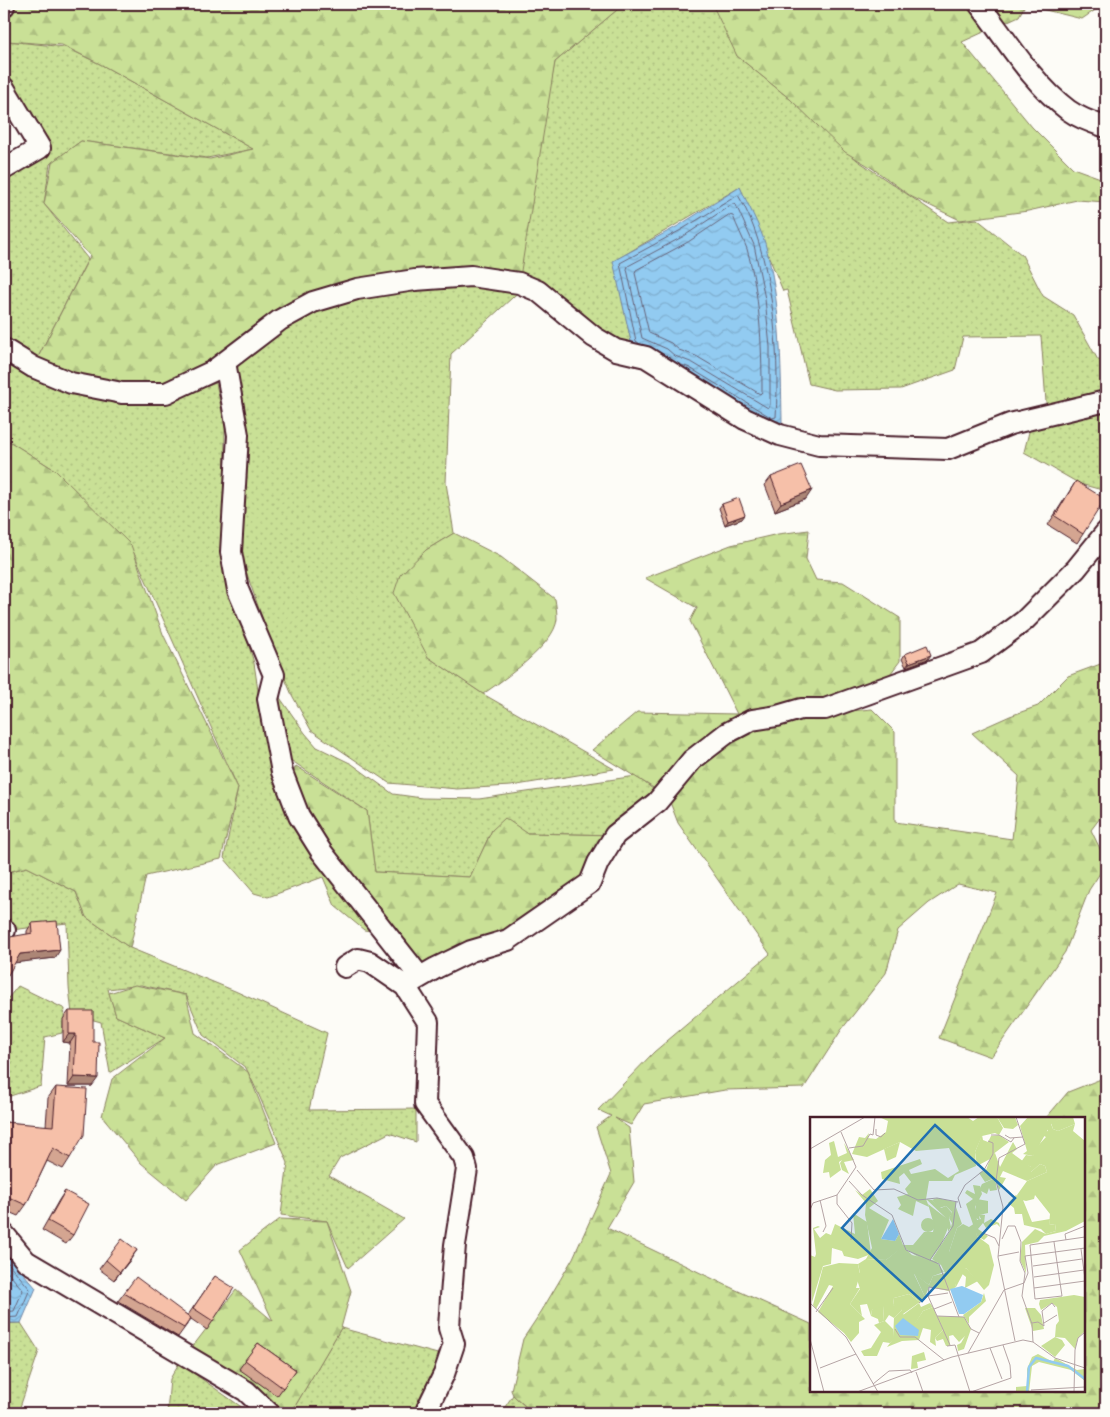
<svg xmlns="http://www.w3.org/2000/svg" width="1110" height="1417" font-family="Delius,sans-serif">
	<defs>
		<pattern id="green-dots" width="8" height="8" patternUnits="userSpaceOnUse" patternTransform="scale(1.25)"><rect width="8" height="8" fill="#c9e096"/><path d="M2 2h.1M6 6h.1" fill="none" stroke="#aec081" stroke-width="1.8" stroke-linecap="round"/></pattern>
		<pattern id="forest-firs" width="22" height="20" patternUnits="userSpaceOnUse" patternTransform="scale(1.25)"><rect width="22" height="20" fill="#c9e096"/><path d="M5 1l3.5 6h-7zM16 11l3.5 6h-7z" fill="#aec081"/></pattern>
		<pattern id="water-waves" width="16" height="10" patternUnits="userSpaceOnUse" patternTransform="scale(1.25)"><rect width="16" height="10" fill="#92cbf1"/><path d="M0 5q4-4 8 0t8 0" fill="none" stroke="#7faecf"/></pattern>
	</defs>
	<rect width="100%" height="100%" fill="#fdfcf7"/>
	<filter id="ink" filterUnits="userSpaceOnUse"><feTurbulence type="fractalNoise" baseFrequency=".02" numOctaves="2"/><feDisplacementMap in="SourceGraphic" scale="10" xChannelSelector="R" yChannelSelector="G"/><feConvolveMatrix kernelMatrix="1 2 1 2 8 2 1 2 1" color-interpolation-filters="sRGB"/></filter>
	<g filter="url(#ink)">
		<path fill="url(#green-dots)" stroke="#8a8060" d="M624,4H720L737,56L790,99L857,160L948,222L977,219L1022,255L1043,296L1073,315L1098,360L1106,361V491L1080,484L1024,452L1030,428L1047,415L1041,336L963,337L955,370L901,389L835,390L809,384L787,290L783,291L740,187L614,261L632,346L594,337L525,286L451,354L446,483L454,533L426,550L428,657L483,694L614,769L511,786L457,789L389,783L311,730L292,695L275,655L240,554L249,449L225,362L331,296L515,273L555,62Z
			M7,41L65,47L100,64L253,149L207,158L81,141L50,164L44,204L88,259L35,363L4,348V174L50,149L4,77V54Z
			M4,351L42,381L105,401H166L216,383L225,427L224,563L254,663L262,718L282,772L386,933L364,930L335,906L323,877L268,897L254,893L224,858L238,788L133,551L55,470L4,438Z
			M278,695L305,733L317,747L352,764L393,794L422,798L479,799L636,776L662,796L615,835L527,833L492,830L470,877L375,872L367,811L286,757L275,703Z
			M27,867L76,892L86,917L130,948L235,991L327,1033L309,1110L416,1109V1142L389,1133L340,1158L329,1176L404,1219L348,1268L327,1221L281,1215L288,1163L258,1093L246,1068L203,1035L186,995L141,985L108,989L116,1016L165,1038L110,1073L101,1022L72,1014L69,987L67,923L4,931V873Z
			M18,986L65,1009L62,1033L45,1037L41,1086L4,1098V1003Z
			M21,1323L39,1351L18,1413H4V1324Z
			M341,1328L445,1356L419,1413H291Z
			M179,1363L250,1413H167L170,1379Z
			M513,1395L532,1413H501Z"/>
		<path fill="url(#forest-firs)" stroke="#8a8060" d="M9,4H624L555,62L519,283L398,275L313,303L166,393L33,367L90,256L44,204L52,162L81,141L210,159L253,149L100,64L62,45L7,41Z
			M714,4H1104L1082,19L1025,5L1019,16L962,42L1032,127L1073,168L1106,180V202L1077,200L1028,211L960,220L912,197L872,168L845,152L790,99L737,56L713,6Z
			M4,438L55,470L131,545L163,634L238,788L221,859L146,876L130,948L86,917L76,892L27,867L4,873Z
			M809,530L806,559L816,580L843,582L900,618V661L878,690L760,719L872,709L895,732V822L1012,839L1019,776L972,733L1010,716L1038,706L1068,676L1106,662V810L1091,830L1106,861V864L1089,890L1065,952L991,1057L939,1038L997,893L958,884L929,903L898,930L886,973L842,1029L804,1088L725,1090L644,1104L631,1125L615,1118L629,1128L634,1182L607,1228L734,1289L811,1324V1391H1084V1118H1046L1068,1092L1106,1077V1413H533L513,1395L511,1390L523,1339L541,1312L573,1258L611,1174L596,1127L611,1116L598,1110L654,1052L770,954L678,823L668,797L592,750L637,712L737,714L690,621L697,608L645,578L731,545L778,534Z
			M454,533L501,557L555,599C556,605 557,612 557,619C555,645 503,680 483,694L428,657L394,593L400,575L426,550Z
			M296,766L367,811L375,872L470,877L492,830L505,818L527,833L615,835L590,883L518,932L420,977L287,785Z
			M135,985L186,995L195,1033L248,1072L276,1143L217,1165L186,1200L141,1163L102,1116L112,1079L165,1038L116,1016L109,993Z
			M280,1219L327,1221L351,1291L341,1328L291,1413H276L190,1350L236,1290L273,1321L240,1250Z"/>
		<path fill="url(#water-waves)" stroke="#7586a2" d="M740,187C748,205 759,224 765,243C781,302 781,362 782,422L772,424L632,346L613,261L678,226Z
			M4,1251L36,1288L21,1323H4Z"/>
		<g fill="none" stroke-linecap="round" stroke-linejoin="round">
			<path stroke="#67647a" stroke-width="1" d="M733,204L736,205L754,245L765,299L770,347V405L768,408L693,363L675,356L667,349L642,338L627,269L628,266L684,236Z
				M729,215L733,216C737,227 743,238 747,249C760,295 762,344 762,392L760,394L696,356L679,350L671,343L649,333L635,273L636,270L688,242Z
				M640,344L636,341L620,263L681,230L738,195C773,251 780,352 776,417L772,418L690,368L679,364
				M4,1258L30,1289L18,1317L4,1318
				M4,1268L23,1290L14,1311L4,1312"/>
			<defs>
				<path id="street" d="M979,4C1006,39 1032,83 1068,110C1079,118 1093,123 1106,127
					M4,6V4
					M4,88L40,148L4,169
					M4,349L33,367L71,383L122,393H166L213,371L280,320L313,302L357,289L415,280L471,276L519,283L538,291L594,337L616,350L646,357L745,419L780,435L819,445L948,449L1010,424L1106,401
					M225,362L238,435L231,552L238,590L274,675L268,699L282,772L299,816L321,851L420,977
					M4,931L5,930
					M345,967L358,959L370,962L405,986L428,1022L425,1104L464,1158L467,1169L455,1245L451,1296L449,1328L454,1344L444,1374L427,1409V1413
					M405,986L436,968L471,951L508,940L590,883L598,863L615,835L657,802L692,760L727,733L752,720L777,716L801,709H825L981,653L1024,621L1076,569L1106,532
					M4,1234L26,1261L246,1391L269,1413"/>
			</defs>
			<use href="#street" stroke="#4a1f2b" stroke-width="24"/>
			<use href="#street" stroke="#fdfcf7" stroke-width="20"/>
		</g>
		<path fill="#d4a591" stroke="#4a1f2b" d="M771,477L806,499L775,511L765,485Z
			M1076,481L1083,534L1077,543L1048,525Z
			M722,504L742,519L725,525L719,508Z
			M905,654L928,659L906,667L902,659Z
			M32,923L55,958L15,962L27,934V931Z
			M69,1011L92,1086H68L70,1043L63,1042V1019Z
			M56,1087L70,1158L63,1169L47,1161L26,1205L18,1216L4,1210V1122L46,1126L48,1098Z
			M65,1191L73,1235L66,1244L42,1230L59,1200Z
			M131,1259L114,1280L99,1269L106,1260Z
			M215,1276L213,1321L207,1330L191,1319L178,1337L118,1301L124,1293L188,1315Z
			M258,1343L296,1370L277,1396L239,1369Z"/>
		<path fill="#ac8676" stroke="#4a1f2b" d="M812,490L806,499L775,511L781,503Z
			M745,515L742,519L725,525L728,521Z
			M931,655L928,659L906,667L909,663Z
			M60,950L55,958L14,963L20,954Z
			M69,1034H76L70,1043L63,1042Z
			M74,1077L98,1078L92,1086H68Z
			M137,1250L131,1259L114,1280L120,1272Z"/>
		<path fill="#f6c0a9" stroke="#4a1f2b" d="M801,465L812,490L781,503L771,477Z
			M1076,481L1105,499L1083,534L1055,516Z
			M739,498L745,515L728,521L722,504Z
			M927,645L931,655L909,663L905,654Z
			M57,921L60,950L20,954L4,982V938L33,933L32,923Z
			M69,1011H93V1042H99L98,1078L74,1077L76,1034H69Z
			M56,1087L87,1089L84,1135L70,1158L53,1148L26,1205L4,1195V1122L53,1126Z
			M65,1191L89,1204L73,1235L48,1221Z
			M122,1239L137,1250L120,1272L106,1260Z
			M215,1276L234,1288L213,1321L193,1308Z
			M136,1277L191,1318L184,1328L124,1293Z
			M258,1343L296,1370L283,1388L245,1360Z
			M4,1378H8L4,1401Z"/>
	</g>
	<g transform="translate(810 1117)">
		<rect width="275" height="275" fill="#fdfcf7"/>
		<path d="M187,0H205L208,8L203,12L194,11ZM218,0H238L240,9L223,39L213,37L217,34L210,9ZM254,0H263L265,7L248,14L243,12L241,6ZM172,18L173,23L178,25L181,19L189,18L199,25L182,38L185,36L190,50L203,25L207,32L202,36L221,50V55L230,47L235,49L237,55L217,64L193,54L190,60L196,61L189,73L185,61L175,65L169,56L176,53L180,42L167,49L165,35ZM24,24L28,40L37,36L34,26L44,43L34,45L39,57L32,53L30,46L32,43L29,45L31,53L20,61L19,55L13,56L15,43L21,38L19,26ZM90,25L86,40L77,44L74,32ZM163,68L170,69L172,77L165,90L167,103L171,102L168,97L175,98L174,106L181,102L189,106L190,110L187,107L176,111L173,106L168,112L178,119L174,123L167,119L156,87L163,82L155,76L157,73L165,77ZM60,72L68,84L59,91L79,103L71,122L85,124L89,117L93,128H103L114,115H123L124,108L118,87L136,101L116,82L122,83L131,91L136,89L142,96L139,101L141,110L138,115V111L131,128L120,143L108,140L93,130L76,143L56,142L62,131L55,98L56,86L45,73L52,78ZM206,78L213,83L222,105L240,102L239,108L245,107L246,114L236,117L231,112L214,108L212,97H205L204,91L198,86ZM146,90L152,107L147,111L139,135L146,170L139,174L119,170L115,180L104,156L119,168L123,159L135,156L131,148L122,142L140,114ZM29,146L48,147L50,157L46,171H50L40,187L55,202L49,205V216L41,225L34,216L8,195L23,169L19,168L6,192L3,188L13,150ZM156,151L168,164L155,171L156,160L151,156ZM174,176L176,184L159,200V207L153,198L171,185ZM99,177L110,185L93,197L105,206L113,194L123,190L133,213L125,221L126,229L120,225L121,213L113,211L109,223L92,224L77,230L83,222L84,201L92,193L83,188L84,181ZM264,178L275,180V214L268,221L265,232L255,221L245,220L246,208L249,204L247,190L242,186L231,193L229,187L230,183ZM67,189H73L74,204L69,206L68,202L61,199L62,193ZM215,191H225L231,198L234,212L223,214ZM228,237L243,245L245,241L267,253L275,252V264L261,253L229,245L222,249L219,275H206V270L217,269V252L222,240Z" fill="#c9e096"/>
		<path d="M69,0H157L163,4L169,0H187L193,11L189,18L185,16L172,19L165,35L166,49L145,58L142,64H119L116,82L119,90L106,84L103,99L88,92L91,88L87,80L98,77L95,72L101,65L94,56L89,60L90,67L79,64L72,62L71,55L110,42L112,47L99,53L101,57L125,52L138,61L149,54L139,31L106,34L90,25L57,40L42,37L49,20L55,21L59,16L58,21L66,22L76,15L78,4ZM238,0H254L241,7L243,12L248,14L265,7L263,14L275,24V104L256,114L234,119L228,125L215,128L216,156L210,143L212,125L225,112L236,117L246,114L245,107L239,108L240,97L225,78L224,82L216,84L208,82L207,78L217,64L237,55L235,49L230,47L221,55V50L211,45L216,38L223,39L224,33L236,20L228,16L238,14ZM185,61L187,73L180,74L179,71L177,77L169,73L172,67ZM127,81L146,85L143,108L139,101L142,95L136,89L129,91L122,83ZM167,82L178,84V96L169,98L170,104L164,99ZM43,96L57,105L61,137L48,142L34,139L32,134L22,131L21,147L13,149L2,185L0,138L5,140L6,137L3,111L8,109L10,110L4,112L10,121L16,116L21,118L25,107L45,117ZM111 108a7 7 0 1 1 14 0a7 7 0 1 1-14 0ZM165,106L167,119L179,128L184,148L179,168L174,173L156,151L146,170L139,146V135L147,111L153,107L159,110ZM93,129L102,138L126,144L134,155L123,159L119,168L104,157L115,180L110,185L99,177L84,181L83,188L90,189L92,193L84,201L79,198L75,204L83,212L84,222L80,226L73,225L67,239H54L51,234L61,231L71,215L64,208L74,204L73,189L62,193L61,199L57,187L50,188L52,199L40,187L50,172L45,156H50L48,147L56,142L76,143ZM109,186L111,190L120,186L123,190L113,194L105,207L93,198ZM127,199L154,200L161,212L154,232L148,234L147,228L151,226L155,219L149,225L143,218L139,219L140,229H136L133,222L127,224L125,221L133,213ZM245,220L252,223L255,228L245,240L231,229ZM114,235L116,243L107,245L108,251L101,252L102,239Z" fill="#c9e096"/>
		<path d="M83,102L89,117L85,124L71,122ZM152,169L173,178L171,185L154,197H149L140,172ZM93,201L109,213L108,219L90,218L85,209Z" fill="#92cbf1"/>
		<path fill="none" stroke="#92cbf1" stroke-width="2.5" d="M217,275L219,250L226,241L258,249L275,262"/>
		<path fill="none" stroke="#b5a4a5" stroke-width="1" d="M66,12V18L71,20L75,16M31,15L46,50L27,78V87L42,106L41,123M181,18H189L201,25L204,21M195,18L200,21L213,20M39,31L53,29L60,17L63,18L65,0M0,32L55,0M47,53L64,73L84,72L108,83L127,81L148,85M39,64L52,78L82,98L96,133L129,147L149,200M10,83L16,109L13,115M151,91L148,81L155,68L174,53L183,37V26L178,24M0,93L3,86L27,78M173,116L185,121L189,129M192,122L198,109H205L211,125L210,144L215,156L212,179L222,207L223,225M256,123L255,117L275,109M244,125L252,179L225,182L220,128L275,120M271,132L275,162M188,139L209,135M120,143L143,109L146,85M223,149L272,142M224,160L274,153M224,171L275,164M138,173L119,170L118,179L127,199L154,200L161,212L169,216M0,186L36,220L68,275M109,186L118,179L138,176M124,192L142,185M6,195L23,171M127,199L140,228M222,206L228,205L234,209L232,194L242,186L245,190M234,206L247,198M85,212L90,220H105L134,243M0,222L14,275M205,224L188,140L193,90L186,64L189,41L215,27L206,0M137,229L145,228L160,275M180,231L192,262M158,236L194,173L214,166L218,156L215,139L275,131M10,251L46,237M106,255L113,275M63,267L79,254L100,253L102,256M221,273L275,270M47,275L142,240L213,223L223,225L245,241L275,251M161,275L201,261L200,248L193,228M264,275L265,233L268,221L275,215"/>
		<path fill="#1f6fb2" fill-opacity="0.15" stroke="#1f6fb2" stroke-width="2.5" d="M125,8L205,81L112,184L32,111Z"/>
		<rect width="275" height="275" fill="none" stroke="#4a1f2b" stroke-width="2.5"/>
	</g>
	<rect width="1110" height="1417" fill="none" stroke="#fdfcf7" stroke-width="20"/>
	<rect x="10" y="10" width="1090" height="1397" fill="none" stroke="#4a1f2b" stroke-width="2" filter="url(#ink)"/>
</svg>
